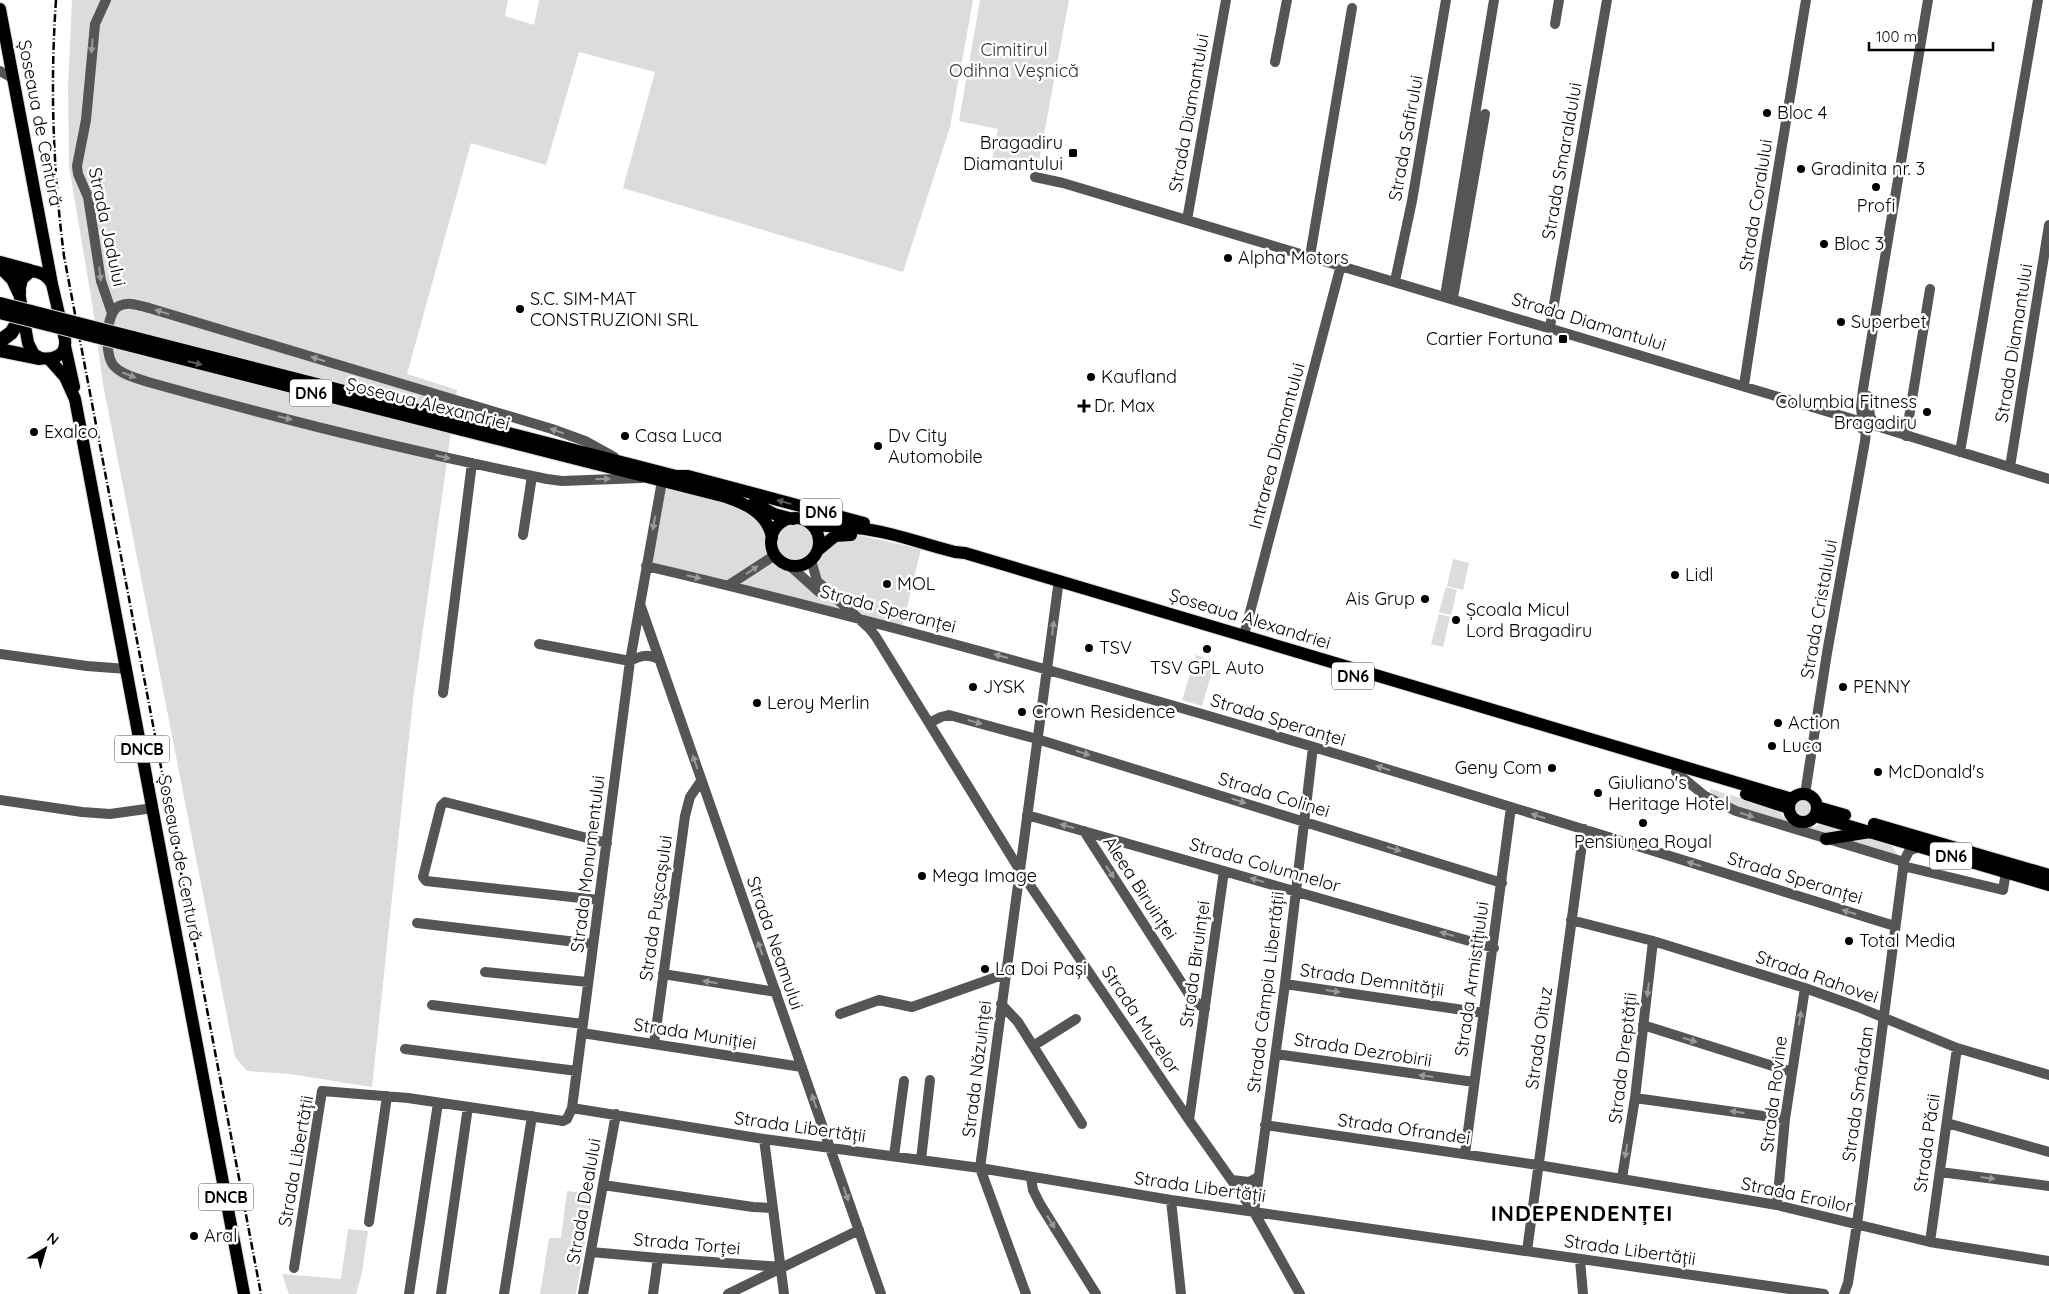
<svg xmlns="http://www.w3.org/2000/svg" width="2049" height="1294" font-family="Quicksand,sans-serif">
	<rect width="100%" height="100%" fill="#fff"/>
	<path fill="#dcdcdc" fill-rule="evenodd" d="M72,0H508L505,16L534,25L539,0H973L950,127L903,272L623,188L655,72L579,52L546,165L471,143L407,374L457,390L413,700L372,1087L290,1074L247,1071L235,1057L103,384L93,309L69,166L68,87Z
		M980,0H1069L1037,172L992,160L998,129L959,121Z
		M662,481L726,497L775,531C790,511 815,519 819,543L843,535H858L921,549L902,629L646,566ZM811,560L822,587L854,616C832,603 811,588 797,566Z
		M1453,559L1469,563L1463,590L1447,586Z
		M1446,587L1457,590L1451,615L1439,612Z
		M1439,614L1450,617L1443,647L1431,644Z
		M1196,655L1215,661L1202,706L1182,700Z
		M1711,789L1777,809L1790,825L1738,809L1710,792Z
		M1793 808a10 10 0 1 1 20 0a10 10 0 1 1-20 0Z
		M1825,824L1892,845L1898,856L1803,829Z
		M567,1191L593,1194L576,1294H540L549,1238H561Z
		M348,1229L368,1231L362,1273L356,1294H289L282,1274L341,1279Z"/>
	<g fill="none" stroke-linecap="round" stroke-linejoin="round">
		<defs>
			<path id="primary" d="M0,9L52,284L65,340C67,357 51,360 39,358L33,353L28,343L19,292L22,279L31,271C41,272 47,275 52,284
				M133,337L676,476H688L864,523
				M65,346L74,387
				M131,346L726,497C747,504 768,514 772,538
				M49,359L65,377L75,399L244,1294
				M754,503L774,514L793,519
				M771 542a24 24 0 1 1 48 0a24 24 0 1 1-48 0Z
				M810,523C827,528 839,526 856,528C889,531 923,544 955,552L965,553L1792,799
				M818,550L835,536L851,535
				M1746,794L1789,808
				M1789 808a14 14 0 1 1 28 0a14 14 0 1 1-28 0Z
				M1817,807L1845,815
				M1815,816L2049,885
				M1874,824L2049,875
				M1826,839L1870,832"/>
			<path id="trunk" d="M0,263L30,271
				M0,266L13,279L19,292
				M0,341L11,333L22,316
				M0,350L39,358"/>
		</defs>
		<use href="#primary" stroke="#dbdbdb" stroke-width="14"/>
		<use href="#trunk" stroke="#dbdbdb" stroke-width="16"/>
		<path stroke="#555" stroke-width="10" d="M106,0L95,24L86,120L77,166L78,174L88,197L101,281L112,313
			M1555,24L1559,0
			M1275,62L1287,0
			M0,71L14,79
			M1035,177L1063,183L1859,421
			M1187,220L1226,0
			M1310,256L1352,8
			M1395,281L1412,201L1446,0
			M1445,296L1494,0
			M1453,298L1485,114
			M1550,327L1607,0
			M1744,385L1763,261L1806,0
			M1873,425L2049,479
			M1906,436L1930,289
			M1960,452L2038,0
			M614,457L585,441L552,429L149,308C140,306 129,301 119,306C105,313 104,355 114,366C122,375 137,378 148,382C280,419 413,452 547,479L562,481L641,478
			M2010,467L2049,225
			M523,535L532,476
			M811,560L817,581L869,628L876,637L1019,869L1189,1120L1254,1212L1300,1294
			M789,565L819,592
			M646,566C1068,665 1482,798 1895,926
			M729,585L775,555
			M640,604L881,1294
			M1244,635L1341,265
			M539,644L630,661C642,655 648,654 659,659
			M0,654L87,666L127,669
			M443,693L472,463
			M929,723L941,717L949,715L1037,739L1502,883
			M1676,772L1705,796L1736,811L1904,862
			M0,800L82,812L110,814L153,808
			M1027,815L1494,948
			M1084,831L1192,999L1205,1009
			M1903,866L2003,890L2006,872
			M599,900L426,881L423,877L441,806L445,802L607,843
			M1571,920L1653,941L1805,988L1858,1007L1957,1048L2049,1075
			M417,923L593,944
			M485,972L588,982
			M663,974L776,992
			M1285,984L1484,1013
			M1001,1004L1018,1022L1082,1124
			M432,1005L583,1024
			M840,1014L879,1000L912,1007L1005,974
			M1643,1025L1792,1072
			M582,1033L802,1067
			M654,1044L685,816L690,797L701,781
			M1033,1046L1076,1019
			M405,1049L577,1071
			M1276,1054L1474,1082
			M1635,1098L1785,1119
			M572,1108L764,1139L980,1168L1171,1200L1824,1294
			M1189,1120L1224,871
			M1947,1123L2049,1152
			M1265,1125L1538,1165L1777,1205L1930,1242L2049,1261
			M764,1139L784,1294
			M1465,1154L1511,807
			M894,1156L904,1081
			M921,1160L930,1080
			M1940,1172L2049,1186
			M1031,1178L1033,1190L1040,1204L1096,1294
			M1622,1178L1635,1098L1653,941
			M1232,1180L1249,1182L1258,1177
			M603,1185L753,1207L772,1208
			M1171,1200L1181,1294
			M1777,1205L1785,1119L1805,988
			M1254,1212L1285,984L1313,747
			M369,1222L387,1096
			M1930,1242L1957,1048
			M1527,1251L1584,829
			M591,1252L658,1258L781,1267
			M1580,1260L1583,1294
			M294,1268L322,1091L408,1098L563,1121L567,1119L572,1108L630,661L662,481
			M409,1294L438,1103
			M441,1294L468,1107
			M504,1294L532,1116
			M583,1294L616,1114
			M653,1294L658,1258
			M728,1294L859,1230
			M1026,1294L980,1168L1058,587
			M1844,1294L1848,1283L1857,1224L1904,861L1909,851L1921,846"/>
		<path stroke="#555" stroke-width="10" d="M1868,396L1870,417
			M1859 423a7 7 0 1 1 14 0a7 7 0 1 1-14 0Z
			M1862,417L1861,408L1863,389L1928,0
			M1805,794L1827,653L1865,441L1866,430"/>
		<use href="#primary" stroke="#000" stroke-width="12"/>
		<use href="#trunk" stroke="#000" stroke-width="14"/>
		<path stroke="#000" stroke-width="2.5" stroke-dasharray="8 2.5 1 2.5" stroke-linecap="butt" d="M56,0C50,86 53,170 64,256L261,1294"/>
		<defs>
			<path id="primary-bridge" d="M0,303L133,337
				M0,313L131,346"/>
		</defs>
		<use href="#primary-bridge" stroke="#dbdbdb" stroke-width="14" stroke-linecap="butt"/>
		<use href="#primary-bridge" stroke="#000" stroke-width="12"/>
	</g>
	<defs><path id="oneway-solid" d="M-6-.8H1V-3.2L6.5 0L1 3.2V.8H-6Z" transform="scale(1.25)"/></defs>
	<g fill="#999">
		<use href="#oneway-solid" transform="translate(92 46) rotate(96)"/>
		<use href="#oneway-solid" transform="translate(100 274) rotate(83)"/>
		<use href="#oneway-solid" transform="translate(162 312) rotate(-162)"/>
		<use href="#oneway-solid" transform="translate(318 359) rotate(-163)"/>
		<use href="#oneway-solid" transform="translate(129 375) rotate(21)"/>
		<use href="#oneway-solid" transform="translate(285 418) rotate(14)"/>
		<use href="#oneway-solid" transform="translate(557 431) rotate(-160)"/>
		<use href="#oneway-solid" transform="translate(443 457) rotate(13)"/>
		<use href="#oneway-solid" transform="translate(603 479) rotate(-2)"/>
		<use href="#oneway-solid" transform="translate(654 523) rotate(100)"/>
		<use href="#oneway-solid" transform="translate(752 570) rotate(-34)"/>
		<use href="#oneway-solid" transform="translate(694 577) rotate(13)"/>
		<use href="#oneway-solid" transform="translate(1053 628) rotate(-83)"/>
		<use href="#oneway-solid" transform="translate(1001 656) rotate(-165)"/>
		<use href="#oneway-solid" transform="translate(975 722) rotate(16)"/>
		<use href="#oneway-solid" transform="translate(1083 753) rotate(17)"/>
		<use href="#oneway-solid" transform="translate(695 762) rotate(-109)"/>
		<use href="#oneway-solid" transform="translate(1383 768) rotate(-163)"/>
		<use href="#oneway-solid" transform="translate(1239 801) rotate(17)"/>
		<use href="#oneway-solid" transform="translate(1747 815) rotate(17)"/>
		<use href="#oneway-solid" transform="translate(1538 816) rotate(-163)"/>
		<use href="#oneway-solid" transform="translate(1067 826) rotate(-165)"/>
		<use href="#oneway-solid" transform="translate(1394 849) rotate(17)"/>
		<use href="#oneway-solid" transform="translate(1694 864) rotate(-163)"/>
		<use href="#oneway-solid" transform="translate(1110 872) rotate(57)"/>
		<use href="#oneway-solid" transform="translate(1257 880) rotate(-164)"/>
		<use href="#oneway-solid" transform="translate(1849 912) rotate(-163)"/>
		<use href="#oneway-solid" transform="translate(1447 934) rotate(-164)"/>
		<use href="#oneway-solid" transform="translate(760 948) rotate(-109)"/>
		<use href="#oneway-solid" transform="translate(710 982) rotate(-171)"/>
		<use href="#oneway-solid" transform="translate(1648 990) rotate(97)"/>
		<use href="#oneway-solid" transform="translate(1333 991) rotate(8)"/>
		<use href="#oneway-solid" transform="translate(1800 1018) rotate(-81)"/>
		<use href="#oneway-solid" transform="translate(1690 1040) rotate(18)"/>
		<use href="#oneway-solid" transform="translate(1426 1076) rotate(-172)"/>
		<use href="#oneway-solid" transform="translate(814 1101) rotate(-109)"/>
		<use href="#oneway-solid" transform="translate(1737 1112) rotate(-172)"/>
		<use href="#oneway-solid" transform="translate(1626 1151) rotate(100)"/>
		<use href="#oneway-solid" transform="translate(1988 1178) rotate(7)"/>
		<use href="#oneway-solid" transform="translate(846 1194) rotate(71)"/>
		<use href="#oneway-solid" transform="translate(1051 1222) rotate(58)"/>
	</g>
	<g fill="#595959">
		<use href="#oneway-solid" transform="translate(195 363) rotate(14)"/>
		<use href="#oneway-solid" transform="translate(784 502) rotate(-165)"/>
	</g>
	<g fill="#000" stroke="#fff" stroke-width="2">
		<circle cx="1767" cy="113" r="5"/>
		<rect x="1068" y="148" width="10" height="10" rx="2.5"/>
		<circle cx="1801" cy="169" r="5"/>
		<circle cx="1876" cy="187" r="5"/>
		<circle cx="1824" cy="244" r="5"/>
		<circle cx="1228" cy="258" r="5"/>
		<circle cx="520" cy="309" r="5"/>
		<circle cx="1841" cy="322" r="5"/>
		<rect x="1558" y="334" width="10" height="10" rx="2.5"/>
		<circle cx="1091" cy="377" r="5"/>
		<path d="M1081.5 398.5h5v5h5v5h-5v5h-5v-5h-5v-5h5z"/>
		<circle cx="1927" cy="412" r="5"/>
		<circle cx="34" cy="432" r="5"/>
		<circle cx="625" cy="436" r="5"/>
		<circle cx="878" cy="446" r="5"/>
		<circle cx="1675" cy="575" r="5"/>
		<circle cx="887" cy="584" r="5"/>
		<circle cx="1425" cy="599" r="5"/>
		<circle cx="1456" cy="620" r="5"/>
		<circle cx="1089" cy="648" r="5"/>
		<circle cx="1207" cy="649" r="5"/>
		<circle cx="973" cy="687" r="5"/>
		<circle cx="1843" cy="687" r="5"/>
		<circle cx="757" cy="703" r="5"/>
		<circle cx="1022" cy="712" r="5"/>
		<circle cx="1778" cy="723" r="5"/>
		<circle cx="1772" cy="746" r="5"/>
		<circle cx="1552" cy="768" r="5"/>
		<circle cx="1878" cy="772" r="5"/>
		<circle cx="1598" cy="793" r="5"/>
		<circle cx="1643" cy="823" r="5"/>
		<circle cx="922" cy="876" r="5"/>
		<circle cx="1849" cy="941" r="5"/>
		<circle cx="985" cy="969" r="5"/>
		<circle cx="194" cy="1236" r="5"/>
	</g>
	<g text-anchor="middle" stroke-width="5" stroke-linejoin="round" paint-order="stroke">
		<g fill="#fff" stroke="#4c4c4c" stroke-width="1">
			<rect x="290" y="379.5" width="42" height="27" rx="4"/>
			<rect x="800" y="498.5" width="42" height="27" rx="4"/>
			<rect x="1332" y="662.5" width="42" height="27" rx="4"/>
			<rect x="114.5" y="735.5" width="55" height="27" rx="4"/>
			<rect x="1930" y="842.5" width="42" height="27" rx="4"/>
			<rect x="198.5" y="1183.5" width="55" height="27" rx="4"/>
		</g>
		<g font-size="16" font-weight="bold" fill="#000">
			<text x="311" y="399">DN6</text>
			<text x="821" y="518">DN6</text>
			<text x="1353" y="682">DN6</text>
			<text x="142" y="755">DNCB</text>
			<text x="1951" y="862">DN6</text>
			<text x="226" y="1203">DNCB</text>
		</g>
		<g font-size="18" fill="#333" stroke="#fff">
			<text x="1014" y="56">Cimitirul<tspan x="1014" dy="21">Odihna Veșnică</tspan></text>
		</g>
		<g font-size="18" fill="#000" stroke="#fff">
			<text transform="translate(1189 113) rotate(-80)" y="6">Strada Diamantului</text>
			<text transform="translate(40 123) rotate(79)" y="6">Șoseaua de Centură</text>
			<text transform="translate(1406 138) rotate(-80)" y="6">Strada Safirului</text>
			<text transform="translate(1562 161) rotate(-80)" y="6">Strada Smaraldului</text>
			<text transform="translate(1756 205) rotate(-81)" y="6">Strada Coralului</text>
			<text transform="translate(107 227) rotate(78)" y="6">Strada Jadului</text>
			<text transform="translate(1589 322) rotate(17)" y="6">Strada Diamantului</text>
			<text transform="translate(2014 343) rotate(-81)" y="6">Strada Diamantului</text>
			<text transform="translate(428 404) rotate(14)" y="6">Șoseaua Alexandriei</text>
			<text transform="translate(1277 446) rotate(-75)" y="6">Intrarea Diamantului</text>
			<text transform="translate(888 609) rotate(15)" y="6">Strada Speranței</text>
			<text transform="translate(1819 609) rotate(-80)" y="6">Strada Cristalului</text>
			<text transform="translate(1250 619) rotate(17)" y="6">Șoseaua Alexandriei</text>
			<text transform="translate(1278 720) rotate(17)" y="6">Strada Speranței</text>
			<text transform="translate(1274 795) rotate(17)" y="6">Strada Colinei</text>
			<text transform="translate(180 858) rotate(79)" y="6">Șoseaua de Centură</text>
			<text transform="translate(588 864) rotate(-83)" y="6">Strada Monumentului</text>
			<text transform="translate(1265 865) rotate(16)" y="6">Strada Columnelor</text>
			<text transform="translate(1795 878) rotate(17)" y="6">Strada Speranței</text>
			<text transform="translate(1140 888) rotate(57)" y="6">Aleea Biruinței</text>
			<text transform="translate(656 908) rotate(-82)" y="6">Strada Pușcașului</text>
			<text transform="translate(775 943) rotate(71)" y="6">Strada Neamului</text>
			<text transform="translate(1195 964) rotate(-82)" y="6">Strada Biruinței</text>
			<text transform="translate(1817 977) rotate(19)" y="6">Strada Rahovei</text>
			<text transform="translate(1472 979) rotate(-82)" y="6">Strada Armistițiului</text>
			<text transform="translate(1372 980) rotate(8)" y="6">Strada Demnității</text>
			<text transform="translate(1266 992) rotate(-83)" y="6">Strada Câmpia Libertății</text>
			<text transform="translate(1141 1020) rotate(56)" y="6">Strada Muzelor</text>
			<text transform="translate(695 1034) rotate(9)" y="6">Strada Muniției</text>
			<text transform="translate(1539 1038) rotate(-82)" y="6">Strada Oituz</text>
			<text transform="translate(1363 1050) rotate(9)" y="6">Strada Dezrobirii</text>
			<text transform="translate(1623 1058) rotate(-83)" y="6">Strada Dreptății</text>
			<text transform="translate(977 1069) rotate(-83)" y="6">Strada Năzuinței</text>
			<text transform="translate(1774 1094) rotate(-83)" y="6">Strada Rovine</text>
			<text transform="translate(1858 1094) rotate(-82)" y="6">Strada Smârdan</text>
			<text transform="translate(800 1127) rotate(8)" y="6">Strada Libertății</text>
			<text transform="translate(1404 1129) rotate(8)" y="6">Strada Ofrandei</text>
			<text transform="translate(1927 1143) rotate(-82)" y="6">Strada Păcii</text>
			<text transform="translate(296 1161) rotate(-80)" y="6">Strada Libertății</text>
			<text transform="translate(1200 1187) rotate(8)" y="6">Strada Libertății</text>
			<text transform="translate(1797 1195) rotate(12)" y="6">Strada Eroilor</text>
			<text transform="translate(584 1201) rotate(-80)" y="6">Strada Dealului</text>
			<text transform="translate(687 1244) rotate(5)" y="6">Strada Torței</text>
			<text transform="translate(1630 1250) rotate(8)" y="6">Strada Libertății</text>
		</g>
		<g font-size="18" fill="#000" stroke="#fff" text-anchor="start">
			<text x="1777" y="119">Bloc 4</text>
			<text x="1063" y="149" text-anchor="end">Bragadiru<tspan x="1063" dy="21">Diamantului</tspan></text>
			<text x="1811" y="175">Gradinita nr. 3</text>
			<text x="1876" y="212" text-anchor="middle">Profi</text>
			<text x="1834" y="250">Bloc 3</text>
			<text x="1238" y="264">Alpha Motors</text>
			<text x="530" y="305">S.C. SIM-MAT<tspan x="530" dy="21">CONSTRUZIONI SRL</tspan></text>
			<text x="1851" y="328">Superbet</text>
			<text x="1553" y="345" text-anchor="end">Cartier Fortuna</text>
			<text x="1101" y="383">Kaufland</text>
			<text x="1917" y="408" text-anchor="end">Columbia Fitness<tspan x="1917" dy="21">Bragadiru</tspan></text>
			<text x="1094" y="412">Dr. Max</text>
			<text x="44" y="438">Exalco</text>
			<text x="635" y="442">Casa Luca</text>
			<text x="888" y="442">Dv City<tspan x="888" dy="21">Automobile</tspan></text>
			<text x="1685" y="581">Lidl</text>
			<text x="897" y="590">MOL</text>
			<text x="1415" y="605" text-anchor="end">Ais Grup</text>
			<text x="1466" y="616">Școala Micul<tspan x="1466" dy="21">Lord Bragadiru</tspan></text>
			<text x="1099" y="654">TSV</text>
			<text x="1207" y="674" text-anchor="middle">TSV GPL Auto</text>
			<text x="983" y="693">JYSK</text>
			<text x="1853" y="693">PENNY</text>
			<text x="767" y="709">Leroy Merlin</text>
			<text x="1032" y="718">Crown Residence</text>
			<text x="1788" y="729">Action</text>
			<text x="1782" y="752">Luca</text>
			<text x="1542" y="774" text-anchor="end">Geny Com</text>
			<text x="1888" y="778">McDonald's</text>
			<text x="1608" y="789">Giuliano's<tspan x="1608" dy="21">Heritage Hotel</tspan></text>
			<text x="1643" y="848" text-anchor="middle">Pensiunea Royal</text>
			<text x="932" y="882">Mega Image</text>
			<text x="1859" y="947">Total Media</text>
			<text x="995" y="975">La Doi Pași</text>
			<text x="204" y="1242">Aral</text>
		</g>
		<g font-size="22" font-weight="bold" letter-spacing="1" fill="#000" stroke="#fff">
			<text x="1582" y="1221">INDEPENDENȚEI</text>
		</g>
	</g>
	<g transform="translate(45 1249) rotate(38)" stroke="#ffffff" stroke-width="4" paint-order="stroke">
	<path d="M0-4L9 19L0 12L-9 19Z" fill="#000000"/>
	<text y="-8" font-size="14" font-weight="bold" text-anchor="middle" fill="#000000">N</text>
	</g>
	<path d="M1869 42v8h124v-8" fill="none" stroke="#000000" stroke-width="2.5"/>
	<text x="1876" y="42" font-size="15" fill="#000000" stroke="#ffffff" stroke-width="4" paint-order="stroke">100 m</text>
</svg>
